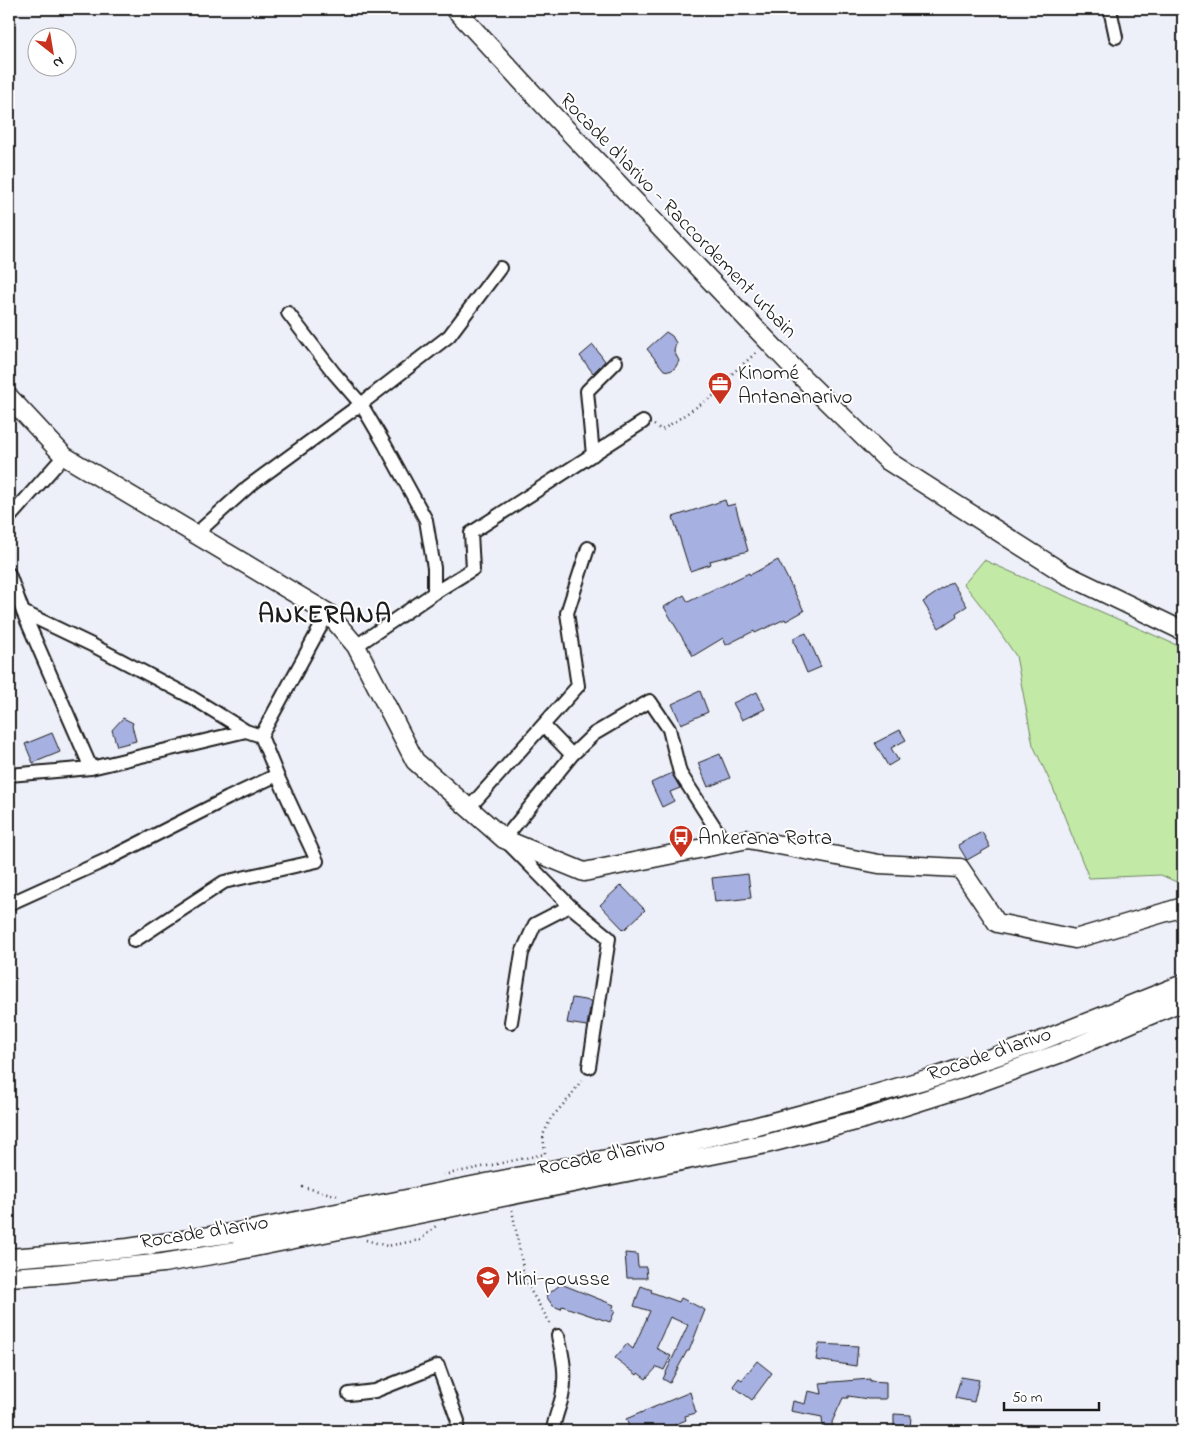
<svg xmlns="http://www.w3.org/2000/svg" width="1192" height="1440" font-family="'Indie Flower',sans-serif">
	<rect width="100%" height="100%" fill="#edeff9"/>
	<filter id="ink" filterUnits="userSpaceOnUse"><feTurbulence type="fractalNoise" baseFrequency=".02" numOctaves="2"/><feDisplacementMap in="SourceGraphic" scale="10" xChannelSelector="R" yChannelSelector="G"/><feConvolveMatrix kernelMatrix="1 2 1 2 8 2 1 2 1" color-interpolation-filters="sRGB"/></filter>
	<g filter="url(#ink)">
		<path fill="#c2eaa6" stroke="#6f8361" d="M984,560L1183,648V885L1161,875L1089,878L1053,788L1033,745L1016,656L986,612L964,584Z"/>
		<path fill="#a7b1e1" stroke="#1c1c1c" d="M666,332L672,336L676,343L674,351L679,361L675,368L670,371L664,370L647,349Z
			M593,345L605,361L593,373L580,356Z
			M725,500L727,506L735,504L748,551L710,561L711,564L690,571L673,517Z
			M778,560L804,611L786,621L785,619L755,633L754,631L726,645L723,638L693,656L664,607L684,595L688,602L718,587V588L749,573L750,575Z
			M952,582L967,606L956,613L957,616L939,628L923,602Z
			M806,633L821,667L807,673L794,642V638Z
			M700,691L708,712L681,724L672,704Z
			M757,692L765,709L742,720L733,703Z
			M123,718L133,723L132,726L136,741L117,746L112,730Z
			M900,730L906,740L891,748L898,760L888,766L875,743Z
			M52,733L60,752L33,763L25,744Z
			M720,754L730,778L708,787L698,763Z
			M672,773L680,788L670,792L674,801L662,807L651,783Z
			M982,832L990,847L967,860L958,845Z
			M748,874L751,898L715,902L712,878Z
			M621,885L645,910L624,930L600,905Z
			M572,998L591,1001L587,1026L567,1023Z
			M625,1253L637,1254L638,1267H646L647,1278H627Z
			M561,1284L614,1305L612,1310L615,1311L610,1322L562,1306L561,1309L553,1306L546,1296Z
			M641,1286L652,1290L651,1292L679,1302L681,1298L705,1310L689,1351H687L670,1383L663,1379L688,1325L670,1317L656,1348L671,1356L664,1370L657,1367L646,1379L638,1373L637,1375L615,1358L627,1344L633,1349L650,1311L634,1306Z
			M819,1344L858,1346L856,1366L816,1360Z
			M757,1361L772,1373L752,1400L733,1386L739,1378L742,1380Z
			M961,1377L979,1380L974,1402L955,1398Z
			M870,1379V1381L886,1382V1399H868L848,1396V1398H843L832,1422L833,1431H823L822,1417L791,1411L793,1401L805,1404L808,1391L822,1394L820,1383Z
			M690,1392L696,1413L685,1416L686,1420L674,1425L676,1431H631L626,1419Z
			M894,1414L911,1415L910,1431L894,1430Z"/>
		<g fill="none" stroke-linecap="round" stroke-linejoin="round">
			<defs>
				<path id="street" d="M1110,9L1116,37
					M288,313L334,373L361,404L385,445L426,520L434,568V593L356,646
					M593,455L587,391L616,362
					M9,518L64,456
					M196,534L249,486L361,404L449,336L500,268
					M9,574L23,612L94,646L191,697L246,731L261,736L277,775L317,861L224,882L134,941
					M434,593L473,569L471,533L643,422
					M23,612L91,768
					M261,736L328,613
					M572,755L594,734L650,701L669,729L680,773L725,843
					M9,775L91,768L246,731
					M469,808L578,686L567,613L588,548
					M9,904L106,860L228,798L277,775
					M570,906L609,938L589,1067
					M511,1022L522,953L535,924L570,906L504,839L572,755L543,725
					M349,1394L375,1391L438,1366L458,1421L456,1431
					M553,1431C554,1419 559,1409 562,1397C567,1376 563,1357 558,1336"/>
				<path id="secondary" d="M455,9L551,113L803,378L888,461L1065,574L1183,631
					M9,397L64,456L328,613L356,646L415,761L504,839L584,872L748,839L879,864L960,868L997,923L1075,939L1183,907
					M9,1258L75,1253L128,1248L246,1231L627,1155L754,1127L855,1100L944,1074L1038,1042L1183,984
					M9,1277L55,1274L163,1263L230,1252L766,1144L867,1118L975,1084L1061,1053L1183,1001"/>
			</defs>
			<use href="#street" stroke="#1c1c1c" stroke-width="16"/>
			<use href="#secondary" stroke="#1c1c1c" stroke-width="21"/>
			<path stroke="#1c1c1c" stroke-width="2.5" stroke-dasharray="1 4" stroke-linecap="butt" d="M654,425L662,430L728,386L725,380L758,351
				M443,1175L545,1154L543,1135L551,1118L570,1097L583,1078
				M302,1187L340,1196
				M512,1210L526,1283L552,1326
				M366,1240L387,1246L420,1240L437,1225"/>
			<use href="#street" stroke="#fff" stroke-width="12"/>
			<use href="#secondary" stroke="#fff" stroke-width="18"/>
		</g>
	</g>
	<defs>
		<symbol id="office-pin" viewBox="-11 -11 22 30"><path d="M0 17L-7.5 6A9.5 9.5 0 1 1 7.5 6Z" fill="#c8321e" stroke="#fff"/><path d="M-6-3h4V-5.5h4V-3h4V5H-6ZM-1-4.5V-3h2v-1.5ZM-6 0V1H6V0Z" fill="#fff"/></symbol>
		<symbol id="bus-pin" viewBox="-11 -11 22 30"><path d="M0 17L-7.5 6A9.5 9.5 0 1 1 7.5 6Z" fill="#c8321e" stroke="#fff"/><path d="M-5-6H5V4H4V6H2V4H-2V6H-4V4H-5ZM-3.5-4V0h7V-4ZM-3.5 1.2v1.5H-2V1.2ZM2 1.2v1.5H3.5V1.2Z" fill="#fff"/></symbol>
		<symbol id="school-pin" viewBox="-11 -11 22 30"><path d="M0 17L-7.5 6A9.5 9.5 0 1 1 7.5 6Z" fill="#c8321e" stroke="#fff"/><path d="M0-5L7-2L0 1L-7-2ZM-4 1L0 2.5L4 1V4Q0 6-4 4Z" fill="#fff"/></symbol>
	</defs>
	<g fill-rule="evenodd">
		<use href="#office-pin" x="706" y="370" width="28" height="38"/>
		<use href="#bus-pin" x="667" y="823" width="28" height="38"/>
		<use href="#school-pin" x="474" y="1264" width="28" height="38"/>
	</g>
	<g text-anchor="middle" stroke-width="4" stroke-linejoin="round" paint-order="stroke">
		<g font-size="21" fill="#1c1c1c" stroke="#fff">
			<text transform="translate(679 215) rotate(46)" y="7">Rocade d'Iarivo - Raccordement urbain</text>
			<text transform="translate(989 1053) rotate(-19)" y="7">Rocade d'Iarivo</text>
			<text transform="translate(601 1155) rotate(-11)" y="7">Rocade d'Iarivo</text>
			<text transform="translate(204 1231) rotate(-9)" y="7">Rocade d'Iarivo</text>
		</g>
		<g font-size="21" fill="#1c1c1c" stroke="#fff" text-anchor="start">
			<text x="738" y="379">Kinomé<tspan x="738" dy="24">Antananarivo</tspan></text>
			<text x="698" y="844">Ankerana Rotra</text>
			<text x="506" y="1285">Mini-pousse</text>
		</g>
		<g font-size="26" font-weight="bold" letter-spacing="1" fill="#1c1c1c" stroke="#fff">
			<text x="325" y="622">ANKERANA</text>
		</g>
	</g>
	<rect width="1192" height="1440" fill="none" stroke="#fff" stroke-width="30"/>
	<rect x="15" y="15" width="1162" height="1410" fill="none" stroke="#1c1c1c" stroke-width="2" filter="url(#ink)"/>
	<g transform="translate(52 52) rotate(149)"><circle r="24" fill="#ffffff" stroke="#a4a4a4"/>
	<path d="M0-4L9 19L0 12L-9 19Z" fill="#c8321e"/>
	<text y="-8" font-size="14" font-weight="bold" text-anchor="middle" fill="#1c1c1c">N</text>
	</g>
	<path d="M1004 1402v8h95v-8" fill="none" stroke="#1c1c1c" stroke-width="2.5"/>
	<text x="1012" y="1402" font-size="15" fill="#1c1c1c" stroke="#ffffff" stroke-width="4" paint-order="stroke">50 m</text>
</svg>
